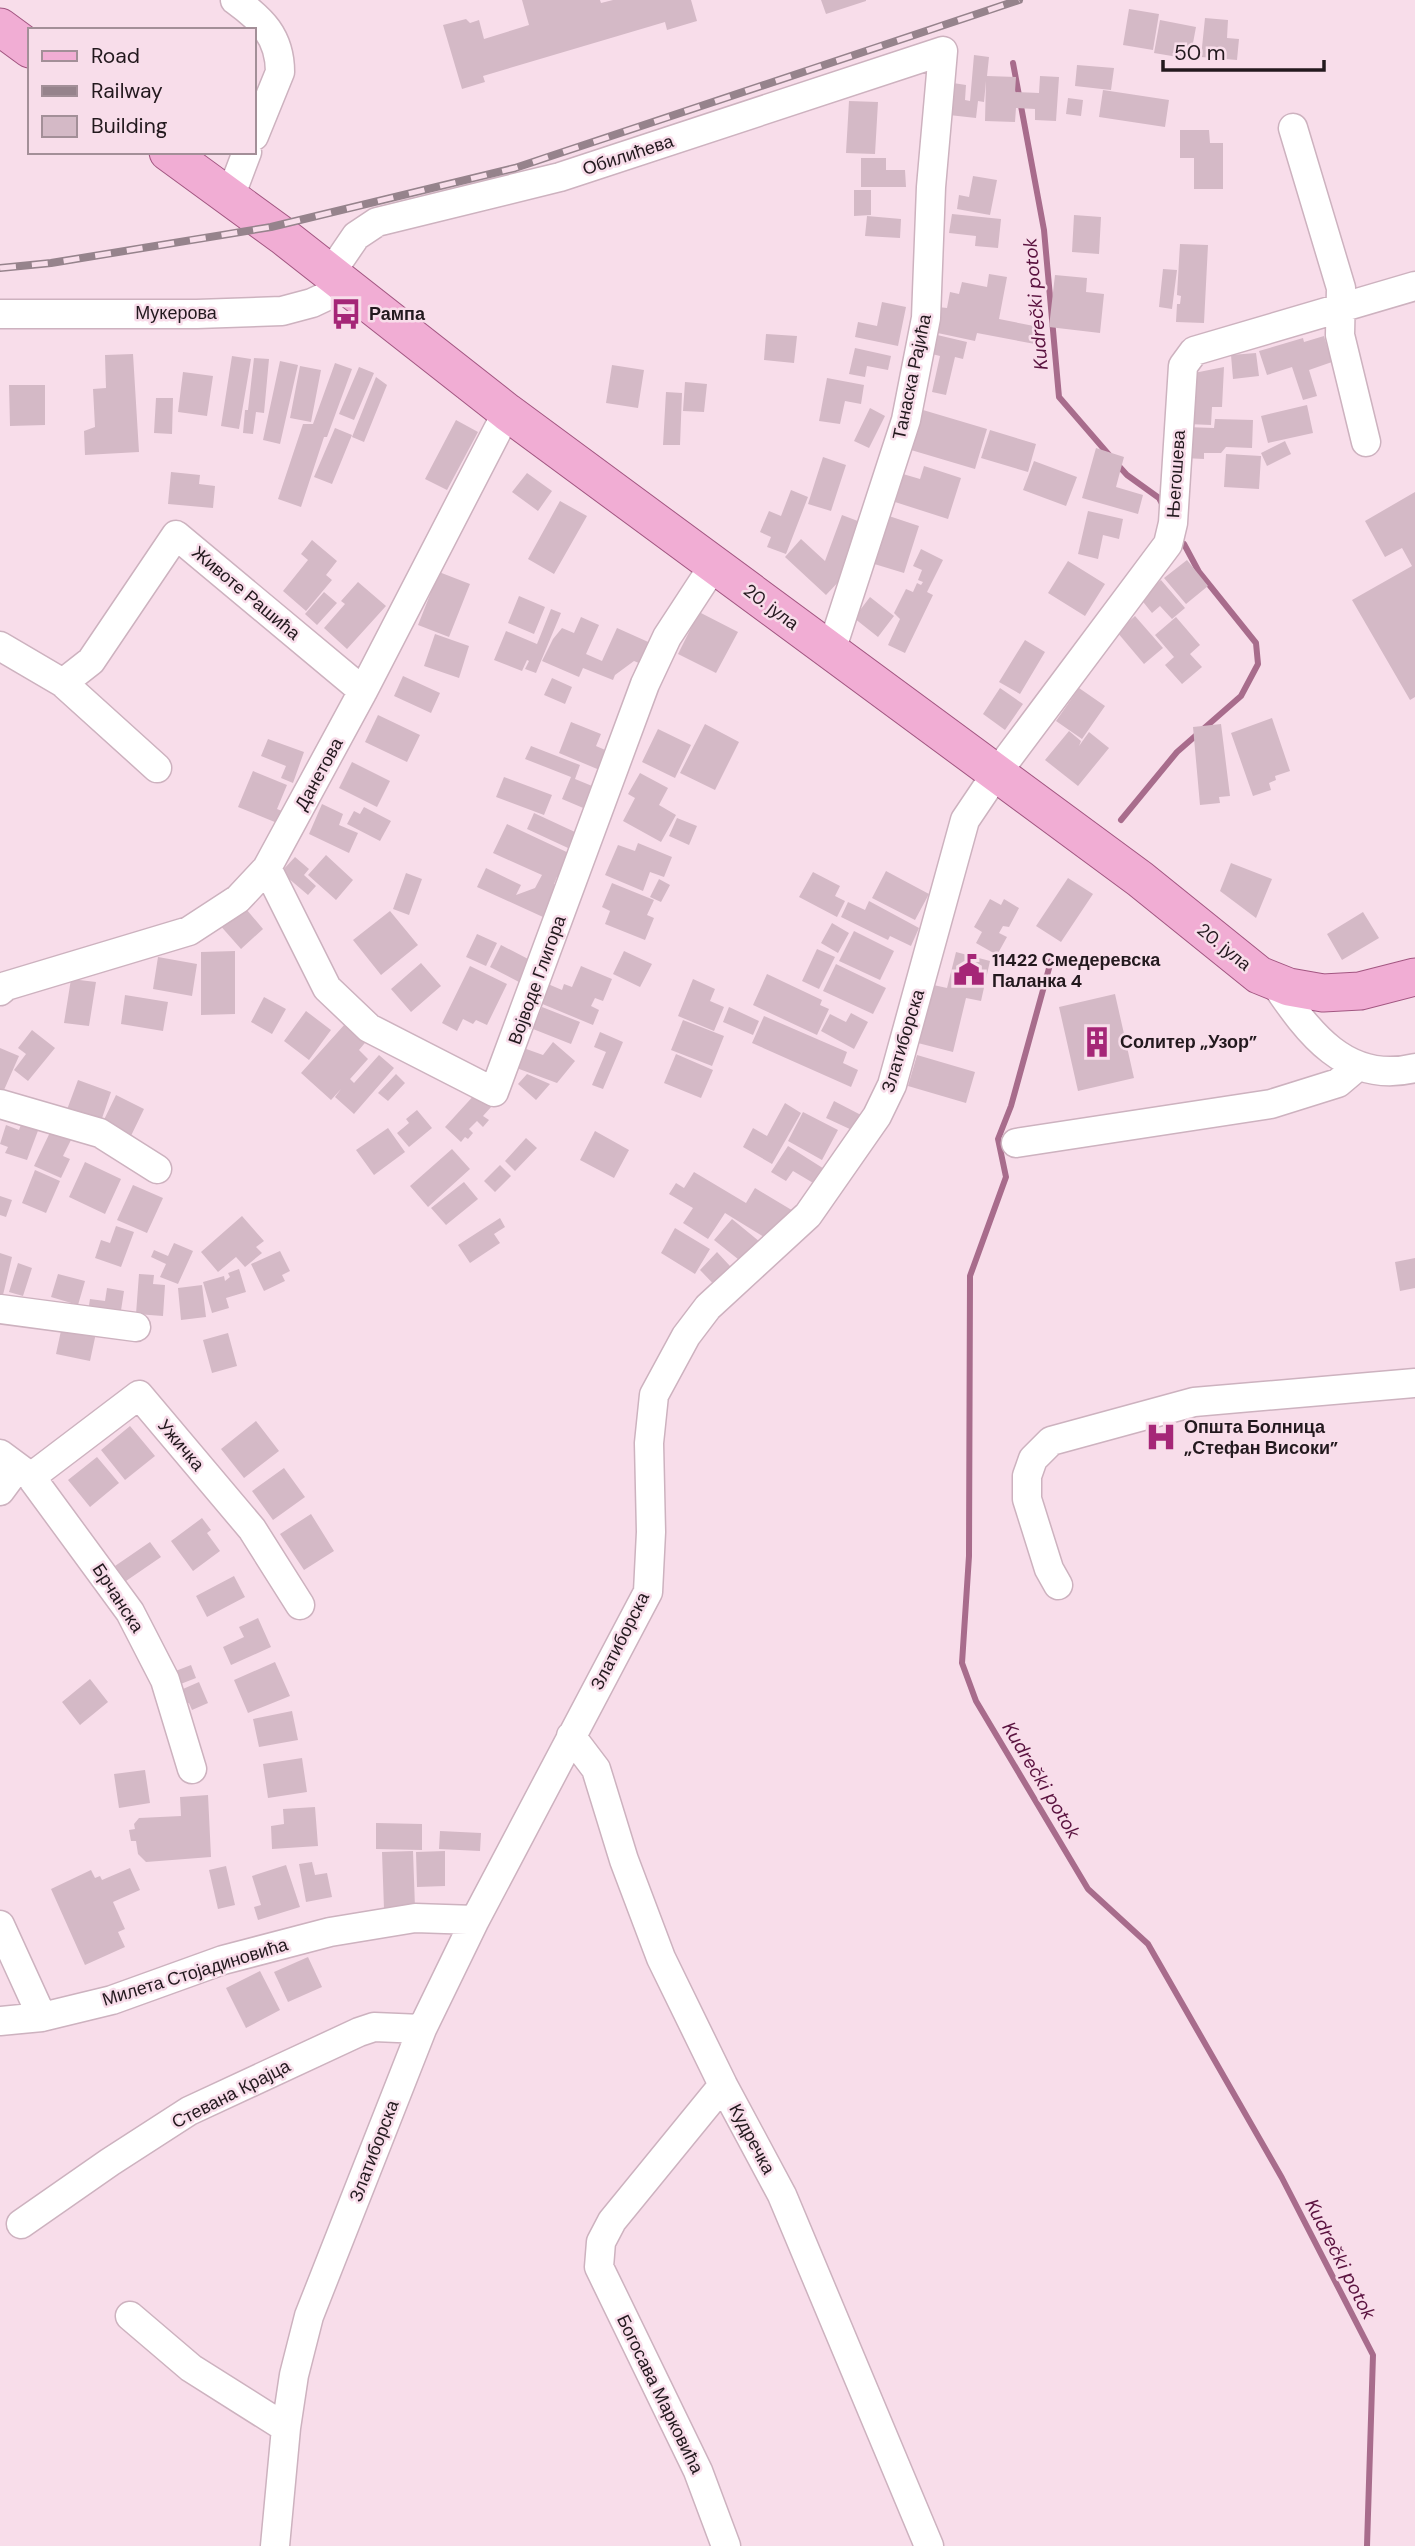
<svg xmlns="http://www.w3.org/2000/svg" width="1415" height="2546" font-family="'DM Sans',sans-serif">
	<rect width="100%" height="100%" fill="#f8ddea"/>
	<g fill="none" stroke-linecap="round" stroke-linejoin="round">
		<path stroke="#a86c8c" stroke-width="6" d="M1013,63L1044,230L1059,397L1110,456
			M1117,464L1127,475L1159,498L1162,504
			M1121,820L1177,752L1241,696L1258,664L1256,643L1199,572L1184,544
			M1051,961L1011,1106L998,1139L1006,1177L970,1276L969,1556L962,1663L976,1701L1088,1889L1148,1944L1282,2178L1373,2355L1367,2546"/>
	</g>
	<path fill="#d4b9c6" d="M522,0H600L601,3L613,0H691L697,21L667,30L665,22L483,76L485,82L462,89L443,25L466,19L470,23L479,20L484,39L529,25Z
		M821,0H866V1L826,14Z
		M1129,9L1159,14L1153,50L1123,45Z
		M1205,18L1228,20L1227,38L1239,39L1237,60L1201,57Z
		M1160,20L1196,27L1190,59L1154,53Z
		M974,55L989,57L987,76L1016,77L1015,92L1039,93L1040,76L1059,77L1056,121L1035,120V109L1016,108L1015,122L985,121L986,81L984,102L978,101L976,118L949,115L953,83L966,85L965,100L970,101Z
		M1077,65L1114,68L1111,90L1075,86Z
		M1103,90L1169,100L1165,127L1099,117Z
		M1068,98L1083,100L1081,116L1066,114Z
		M849,101L878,102L875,154L846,153Z
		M1180,130H1209L1210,143H1223V189H1194V158H1180Z
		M861,158H886V170H905L906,187H861Z
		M973,176L997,180L990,215L957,209L959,195L969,197Z
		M854,190H871V215L854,216Z
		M952,214L1001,219L998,248L975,246L976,236L949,233Z
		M1074,215L1101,217L1099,254L1072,252Z
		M867,216L901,219L900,238L865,236Z
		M1180,244L1208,245L1204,323L1176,322L1177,304H1180L1181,296L1177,295Z
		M1163,269L1177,270L1172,309L1159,307Z
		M989,274L1007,277L999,319L1039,327L1035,344L977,333L975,341L933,332L938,307L947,308L950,292L959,294L962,282L987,287Z
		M1055,275L1087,278L1086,292L1104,294L1100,333L1049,327Z
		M882,302L906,307L898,346L855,337L858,322L877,326Z
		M766,334L797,336L794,363L764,360Z
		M933,334L967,342L963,359L955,357L946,395L932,392L940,356L928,353Z
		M1324,336L1332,362L1309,370L1317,396L1303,400L1292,367L1267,375L1259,351L1303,338L1304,342Z
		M855,348L891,356L888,370L867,366L865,377L849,374Z
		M1256,353L1259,376L1233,379L1231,355Z
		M133,354L139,452L85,455L84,431L95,427L93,389L106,388L105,355Z
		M232,356L251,359L239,429L221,426Z
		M254,358L269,359L264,413L256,412L253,434L243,433L245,410H248Z
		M280,361L298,365L280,444L263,440Z
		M335,363L352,369L327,437H324L301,507L278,499L303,424H313Z
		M612,365L644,370L638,408L606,403Z
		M300,366L321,370L311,422L290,418Z
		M359,367L374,373L354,420L339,414Z
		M1224,367L1222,407H1212L1211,425L1187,424L1189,374Z
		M183,372L213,376L207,416L178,412Z
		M376,377L387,385L364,442L352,437Z
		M827,378L864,385L861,404L845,401L840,424L819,421Z
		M685,382L707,384L704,412L683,411Z
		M9,385H45V425L10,426Z
		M666,392L682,393L680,445H663Z
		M156,398H173L172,434L154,433Z
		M1307,405L1313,433L1268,443L1261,416Z
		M870,408L885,416L869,448L854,441Z
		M923,410L987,429L975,469L911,450Z
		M1215,419L1253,420L1252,448L1226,447L1221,453H1204V459L1184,458L1186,427L1214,428Z
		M456,420L478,432L447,490L425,479Z
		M335,428L352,435L332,484L314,477Z
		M990,430L1036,444L1028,472L981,458Z
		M1285,441L1291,454L1267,466L1261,453Z
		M1096,448L1124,457L1116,487L1143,495L1138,514L1082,498Z
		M1226,454L1261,456L1259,489L1224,487Z
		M823,457L846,465L831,511L808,504Z
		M1034,461L1077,477L1066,506L1023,490Z
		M924,466L961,478L948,519L895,502L903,474L920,479Z
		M171,472L200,475L199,484L215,486L213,508L168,504Z
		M527,473L552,491L538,511L512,492Z
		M791,490L808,497L786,554L767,547L771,537L760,532L769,511L781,516Z
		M1415,492V697L1410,700L1352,600L1412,566L1402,548L1385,557L1365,521Z
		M560,501L587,516L554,574L528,559Z
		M1088,511L1123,519L1119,539L1103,535L1098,559L1078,554Z
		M842,515L863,523L843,577L826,595L785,557L801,539L825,561Z
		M886,515L919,526L904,573L871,563Z
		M312,540L337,561L326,575L332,580L306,611L283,591L308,560L301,554Z
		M921,549L943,560L927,592L933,595L905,653L888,645L900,619L894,613L906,589L913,592L917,583L921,585L923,582L918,580L922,570L913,566Z
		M1187,560L1208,586L1186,604L1164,578Z
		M1068,561L1105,584L1085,616L1048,593Z
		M439,572L470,584L449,637L418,625Z
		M1161,580L1185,608L1172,619L1160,606L1152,613L1140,598Z
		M358,582L386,606L347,649L324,628L345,604L341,601Z
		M324,592L337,603L317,625L305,614Z
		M519,596L545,607L534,634L508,623Z
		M870,597L894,616L878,637L854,618Z
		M551,609L561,613L536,673L525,669L529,661L527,660L522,671L494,660L506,631L537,644Z
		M699,612L738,632L716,673L678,654Z
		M1135,616L1163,648L1144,664L1117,632Z
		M581,617L599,625L586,654L602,661L617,628L655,645L646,666L634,661L615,675L613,680L583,668L579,677L542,661L553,639L562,628L574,633Z
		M1176,617L1200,645L1190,654L1202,667L1182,684L1165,665L1174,657L1155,635Z
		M435,634L469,646L459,678L424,666Z
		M1025,640L1045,652L1020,694L999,682Z
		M403,676L440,693L431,713L394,696Z
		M552,678L572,687L565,704L544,695Z
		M1000,688L1023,704L1005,730L983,714Z
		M1079,688L1105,706L1082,739L1056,721Z
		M378,715L420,735L407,762L365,742Z
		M1272,718L1290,771L1275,776L1276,780L1269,783L1271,790L1253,796L1231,733Z
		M571,722L601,734L596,746L610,752L602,771L559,753Z
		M705,724L739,742L715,790L680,773Z
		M1221,724L1230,796L1219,797L1220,803L1200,805L1193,727Z
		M658,729L691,745L675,778L642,762Z
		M1069,731L1081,741L1079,746L1089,732L1109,748L1078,786L1045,760Z
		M268,739L304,752L293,783L281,778L286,766L261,756Z
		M531,746L580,765L575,779L597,788L588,810L562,799L571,777L525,759Z
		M352,762L390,781L377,807L339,788Z
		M253,771L287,785L277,809L287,813L282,825L238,807Z
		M640,773L668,788L659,805L676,815L661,842L623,821L635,798L628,794Z
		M504,777L552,795L544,815L496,797Z
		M322,804L343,814L339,825L358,833L349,853L309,834Z
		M364,807L391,821L380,841L347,824L354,811L360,814Z
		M534,813L575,832L568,848L527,829Z
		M677,818L697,826L689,845L669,836Z
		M507,824L573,855L561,879L557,877L554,884L561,887L543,917L477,887L486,868L521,885L516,895L535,888L542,875L493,853Z
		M638,843L672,857L664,877L650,872L643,891L605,875L618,845L635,851Z
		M326,855L353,880L336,900L308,875Z
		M295,857L309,869L304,875L316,886L308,895L281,872Z
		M1231,863L1272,879L1256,918L1220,891Z
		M886,871L929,894L915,920L872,898Z
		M813,872L840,886L835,896L845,901L837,917L799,897Z
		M406,873L422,879L409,915L393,909Z
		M1068,878L1093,894L1061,942L1036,926Z
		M659,879L670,885L661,902L650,897Z
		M612,883L654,900L647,915L654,918L645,940L605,924L610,911L602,907Z
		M990,899L1001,905L1004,899L1019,908L1009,927L1003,926L999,933L1007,937L997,955L976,943L982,932L974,927Z
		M869,901L919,928L911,946L890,936L888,940L841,917L848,902L865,910Z
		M241,903L263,929L241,949L218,923Z
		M390,911L418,945L381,975L353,940Z
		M1363,912L1379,938L1342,960L1327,934Z
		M832,923L849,933L838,953L821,943Z
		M854,931L894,951L880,980L839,961Z
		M477,934L497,943L486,966L466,957Z
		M501,945L530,960L519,982L490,967Z
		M817,949L835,957L819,989L802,981Z
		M235,951V1014L201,1015V952Z
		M624,951L652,964L640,987L613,974Z
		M956,952L990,961L981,1001L966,998L953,1052L914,1042L929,984L947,988Z
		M158,957L197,964L192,996L153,989Z
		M421,963L441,986L411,1012L391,989Z
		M836,964L886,988L873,1014L823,991Z
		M470,966L507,984L487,1025L476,1020L473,1024L463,1019L457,1031L442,1023Z
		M581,966L612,979L603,1001L595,998L591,1006L599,1010L593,1025L540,1003L548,984L562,990L564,984L572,987Z
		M767,974L822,1000L820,1005L829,1009L817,1035L753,1005Z
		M71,979L96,982L89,1026L64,1023Z
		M693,979L715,989L710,1001L724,1007L714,1031L678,1016Z
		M1115,994L1134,1078L1078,1091L1059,1007Z
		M125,995L168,1002L163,1031L121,1024Z
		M264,997L286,1009L272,1034L251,1022Z
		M542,1007L580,1022L571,1044L533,1029Z
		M729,1007L759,1021L753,1035L723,1022Z
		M306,1011L331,1030L309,1060L284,1041Z
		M851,1013L868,1022L854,1049L821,1031L830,1014L846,1022Z
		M764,1016L847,1052L843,1063L858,1070L851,1087L752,1043Z
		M683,1020L724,1036L712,1066L671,1050Z
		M345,1024L353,1032L369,1038L359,1050L368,1059L350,1079L354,1083L379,1055L394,1068L354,1114L335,1097L341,1089L331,1100L301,1073Z
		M32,1030L55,1048L28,1081L14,1070L26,1054L18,1048Z
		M600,1032L623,1042L603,1089L592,1085L606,1052L594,1047Z
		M553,1042L575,1061L557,1083L511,1066L518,1046L543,1055Z
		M0,1048L19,1056L0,1099Z
		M676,1054L713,1070L701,1098L664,1083Z
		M917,1055L975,1072L966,1103L908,1086Z
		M396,1074L405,1083L388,1101L378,1093Z
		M527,1074L550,1084L536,1100L518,1084Z
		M78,1080L111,1092L99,1127L65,1115Z
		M477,1092L492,1106L483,1116L489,1120L483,1127L477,1121L469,1129L473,1133L468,1139L465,1137L461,1142L445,1127Z
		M116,1095L144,1109L128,1142L100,1128Z
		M834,1101L861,1115L854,1131L826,1118Z
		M785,1103L801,1113L772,1164L743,1147L753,1128L767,1136Z
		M417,1110L432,1128L409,1147L397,1133L409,1123L406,1119Z
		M803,1112L838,1130L822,1160L788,1141Z
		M25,1114L42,1120L27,1160L5,1153L8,1147L0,1144L6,1125L19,1130Z
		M53,1126L73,1136L63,1156L70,1159L61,1178L34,1166Z
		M388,1128L405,1152L374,1175L356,1150Z
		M595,1131L629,1150L614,1178L580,1160Z
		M526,1138L537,1148L515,1171L505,1161Z
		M788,1146L829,1172L820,1187L793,1171L786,1181L771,1172Z
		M452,1149L470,1169L428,1207L410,1186Z
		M85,1162L121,1179L105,1214L69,1197Z
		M500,1165L511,1176L495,1192L484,1181Z
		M35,1170L60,1181L46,1213L22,1203Z
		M694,1172L746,1203L755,1188L800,1215L780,1247L725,1213L708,1239L683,1223L693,1208L669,1194L676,1183L684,1188Z
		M464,1182L478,1199L446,1225L431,1208Z
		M133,1185L163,1198L147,1233L117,1220Z
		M0,1196L12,1200L6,1217L0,1215Z
		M242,1216L264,1241L256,1247L262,1253L245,1267L236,1257L218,1272L201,1252Z
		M500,1218L505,1227L494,1234L500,1243L470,1263L458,1245Z
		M732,1219L765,1246L748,1267L714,1240Z
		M116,1226L134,1232L121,1267L95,1258L101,1240L110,1243Z
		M675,1228L710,1249L695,1274L661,1253Z
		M174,1243L193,1251L178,1284L160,1277L166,1264L151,1257L154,1250L168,1256Z
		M280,1251L290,1271L282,1275L285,1281L264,1291L251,1264Z
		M717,1252L742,1279L725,1296L700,1270Z
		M0,1253L12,1257L3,1295L0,1294Z
		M1415,1258V1288L1400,1291L1395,1262Z
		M18,1263L32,1268L23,1296L9,1292Z
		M239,1269L246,1292L226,1298L229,1308L212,1313L203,1282L224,1276L225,1281L230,1277L228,1273Z
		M58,1274L85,1281L78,1305L51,1297Z
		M139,1274L154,1275L153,1284L165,1285L163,1316L136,1314Z
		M202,1285L206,1317L181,1320L178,1288Z
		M107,1288L124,1291L120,1317L88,1312L90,1299L105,1301Z
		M62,1326L96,1333L90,1361L56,1354Z
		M228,1333L237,1366L212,1373L203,1340Z
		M256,1421L279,1451L244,1478L221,1449Z
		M130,1426L155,1456L125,1480L101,1450Z
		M97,1457L119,1483L90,1507L68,1480Z
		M284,1468L305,1497L273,1520L252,1491Z
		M311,1514L334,1551L304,1570L280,1534Z
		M202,1518L211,1530L207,1533L220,1551L193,1571L171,1541Z
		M150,1542L161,1557L126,1581L115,1566Z
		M234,1576L245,1597L207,1617L196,1596Z
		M258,1618L271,1647L231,1665L223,1647L244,1637L239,1627Z
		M275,1662L290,1696L248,1713L234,1680Z
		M191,1665L196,1678L178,1685L173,1672Z
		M90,1679L108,1702L80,1725L62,1702Z
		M199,1682L208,1703L192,1710L189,1703L182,1706L176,1692Z
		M292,1711L298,1740L259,1747L253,1719Z
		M302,1758L307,1792L268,1798L263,1764Z
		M145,1770L150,1803L119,1808L114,1774Z
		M208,1795L211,1857L146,1862L138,1854L136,1841H131L129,1830L135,1829L134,1824L139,1818L181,1816L180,1797Z
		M315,1807L318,1846L272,1849L271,1826L284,1824L283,1809Z
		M376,1823L422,1824V1850L376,1849Z
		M440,1831L481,1833L480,1851L439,1849Z
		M413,1851L415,1908L384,1909L382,1852Z
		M445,1851V1886L417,1887L416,1852Z
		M312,1862L315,1875L327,1873L332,1897L306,1902L299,1864Z
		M286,1865L300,1907L258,1920L254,1907L261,1905L252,1876Z
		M226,1866L235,1905L218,1909L209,1870Z
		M130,1868L140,1890L113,1902L125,1929L118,1932L125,1947L85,1965L51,1889L91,1870L95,1878L100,1876L102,1880Z
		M308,1957L322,1987L288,2002L274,1972Z
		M260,1971L280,2010L246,2028L226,1988Z"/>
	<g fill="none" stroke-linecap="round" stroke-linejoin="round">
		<defs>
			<path id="minor" d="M235,0C261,19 280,36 280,72L254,136
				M1293,128L1341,288L1340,335L1366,442
				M230,197L247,152
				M330,274L356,236L377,222L560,177L943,51L931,187L926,318L906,420L831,651
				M0,314H197L282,311L312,303L346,287
				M0,646L63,683L157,768
				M63,683L91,661L176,535L363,691
				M267,868L327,988L369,1028L494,1092L645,684L667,637L714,565
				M1274,982C1308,1032 1346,1085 1415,1068
				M0,991L6,986L189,931L238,899L267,868L363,691L507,412
				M0,1104L100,1133L157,1169
				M1016,1143L1271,1104L1338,1083L1357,1067
				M0,1309L136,1327
				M0,1454L31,1477L130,1612L165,1680L192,1769
				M31,1477L139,1395L252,1529L300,1605
				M0,1491L17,1468
				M1058,1585L1049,1569L1027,1499V1476L1033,1459L1051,1441L1194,1402L1415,1383
				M571,1736L596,1769L624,1860L661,1958L723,2085L782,2195L929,2546
				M0,1925L42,2017
				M0,2021L42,2017L112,2000L223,1960L330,1932L415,1918L475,1920
				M723,2085L612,2221L601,2242L599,2267L698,2471L726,2546
				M21,2224L110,2162L189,2111L359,2032L374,2027L422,2029
				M130,2316L191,2368L286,2428
				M275,2546L286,2428L294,2375L309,2316L422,2029L475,1920L648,1592L651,1532L649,1443L654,1395L686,1336L708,1307L808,1215L877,1116L892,1085L965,820L996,774L1168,544L1173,523L1183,366L1194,351L1415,286"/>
			<path id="major" d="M0,27L30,49
				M168,152L283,236L507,412L1140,879L1259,975L1289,987L1323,993L1360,991L1415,977"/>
		</defs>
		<use href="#minor" stroke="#cdb2bf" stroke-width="31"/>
		<use href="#major" stroke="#a25681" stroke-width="39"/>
		<use href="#minor" stroke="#fff" stroke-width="28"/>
		<use href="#major" stroke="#f1add4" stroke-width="37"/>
		<defs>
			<path id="rail" d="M0,268L51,263L271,227L515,168L1019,0"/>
		</defs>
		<use href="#rail" stroke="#96838c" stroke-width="8"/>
		<use href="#rail" stroke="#f8ddea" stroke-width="5" stroke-dasharray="16" stroke-linecap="butt"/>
	</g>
	<defs>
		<symbol id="bus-bare" viewBox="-9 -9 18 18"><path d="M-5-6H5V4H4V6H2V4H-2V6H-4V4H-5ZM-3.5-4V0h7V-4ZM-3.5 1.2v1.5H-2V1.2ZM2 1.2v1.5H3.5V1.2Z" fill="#a52677" stroke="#f8ddea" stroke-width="2.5" paint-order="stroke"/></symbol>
		<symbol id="civic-bare" viewBox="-9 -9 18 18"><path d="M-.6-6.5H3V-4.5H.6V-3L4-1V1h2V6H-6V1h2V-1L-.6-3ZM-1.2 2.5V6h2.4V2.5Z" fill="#a52677" stroke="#f8ddea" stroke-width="2.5" paint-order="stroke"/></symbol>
		<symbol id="building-bare" viewBox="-9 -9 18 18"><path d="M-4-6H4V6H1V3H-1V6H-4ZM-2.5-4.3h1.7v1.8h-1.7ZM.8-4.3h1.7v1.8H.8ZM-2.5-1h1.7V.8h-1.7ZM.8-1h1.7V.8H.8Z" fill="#a52677" stroke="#f8ddea" stroke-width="2.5" paint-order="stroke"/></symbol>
		<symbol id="hospital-bare" viewBox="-9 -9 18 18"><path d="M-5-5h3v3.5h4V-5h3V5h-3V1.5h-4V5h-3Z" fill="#a52677" stroke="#f8ddea" stroke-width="2.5" paint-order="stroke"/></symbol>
	</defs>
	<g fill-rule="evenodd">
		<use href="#bus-bare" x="324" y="292" width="44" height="44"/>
		<use href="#civic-bare" x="947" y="948" width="44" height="44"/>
		<use href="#building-bare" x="1075" y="1020" width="44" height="44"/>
		<use href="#hospital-bare" x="1139" y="1415" width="44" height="44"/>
	</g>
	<g text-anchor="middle" stroke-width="5" stroke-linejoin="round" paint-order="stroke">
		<g font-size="18" fill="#23191e" stroke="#f8ddea">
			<text transform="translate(628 155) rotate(-18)" y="6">Обилићева</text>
			<text x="176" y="319">Мукерова</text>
			<text transform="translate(912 377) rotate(-78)" y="6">Танаска Рајића</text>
			<text transform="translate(1176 474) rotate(-86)" y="6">Његошева</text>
			<text transform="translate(246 593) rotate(40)" y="6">Животе Рашића</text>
			<text transform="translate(771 607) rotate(37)" y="6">20. јула</text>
			<text transform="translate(319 774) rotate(-61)" y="6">Данетова</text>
			<text transform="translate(1224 947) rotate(39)" y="6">20. јула</text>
			<text transform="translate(537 980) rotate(-70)" y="6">Војводе Глигора</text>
			<text transform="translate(903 1041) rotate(-73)" y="6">Златиборска</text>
			<text transform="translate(181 1445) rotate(50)" y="6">Ужичка</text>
			<text transform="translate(118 1598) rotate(57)" y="6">Брчанска</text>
			<text transform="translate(620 1641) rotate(-63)" y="6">Златиборска</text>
			<text transform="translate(195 1972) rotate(-17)" y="6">Милета Стојадиновића</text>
			<text transform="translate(231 2094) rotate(-27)" y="6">Стевана Крајца</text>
			<text transform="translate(752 2139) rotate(62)" y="6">Кудречка</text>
			<text transform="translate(374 2151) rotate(-69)" y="6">Златиборска</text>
			<text transform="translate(660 2394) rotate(64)" y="6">Богосава Марковића</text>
		</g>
		<g font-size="18" font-weight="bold" fill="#23191e" stroke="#f8ddea" text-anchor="start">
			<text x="369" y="320">Рампа</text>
			<text x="992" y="966">11422 Смедеревска<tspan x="992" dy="21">Паланка 4</tspan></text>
			<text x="1120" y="1048">Солитер „Узор”</text>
			<text x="1184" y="1433">Општа Болница<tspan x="1184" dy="21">„Стефан Високи”</tspan></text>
		</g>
		<g font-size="19" font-style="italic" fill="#5a123f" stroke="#f8ddea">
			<text transform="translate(1035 304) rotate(-95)" y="7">Kudrečki potok</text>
			<text transform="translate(1042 1780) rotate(59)" y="7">Kudrečki potok</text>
			<text transform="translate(1341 2259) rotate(63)" y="7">Kudrečki potok</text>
		</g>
	</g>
	<rect x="28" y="28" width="228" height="126" fill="#f8ddea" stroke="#a38f98" stroke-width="2"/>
	<rect x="42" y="51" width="35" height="10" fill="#f1add4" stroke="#a38f98" stroke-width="2"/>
	<text x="91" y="63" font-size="21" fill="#23191e">Road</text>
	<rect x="42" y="86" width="35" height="10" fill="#96838c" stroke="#a38f98" stroke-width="2"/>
	<text x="91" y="98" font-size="21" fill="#23191e">Railway</text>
	<rect x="42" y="116" width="35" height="21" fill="#d4b9c6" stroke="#a38f98" stroke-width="2"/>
	<text x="91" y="133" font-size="21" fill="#23191e">Building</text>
	<path d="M1163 60v10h161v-10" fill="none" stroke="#23191e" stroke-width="3.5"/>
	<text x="1174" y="60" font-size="21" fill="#23191e" stroke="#f8ddea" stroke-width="5" paint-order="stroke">50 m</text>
</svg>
